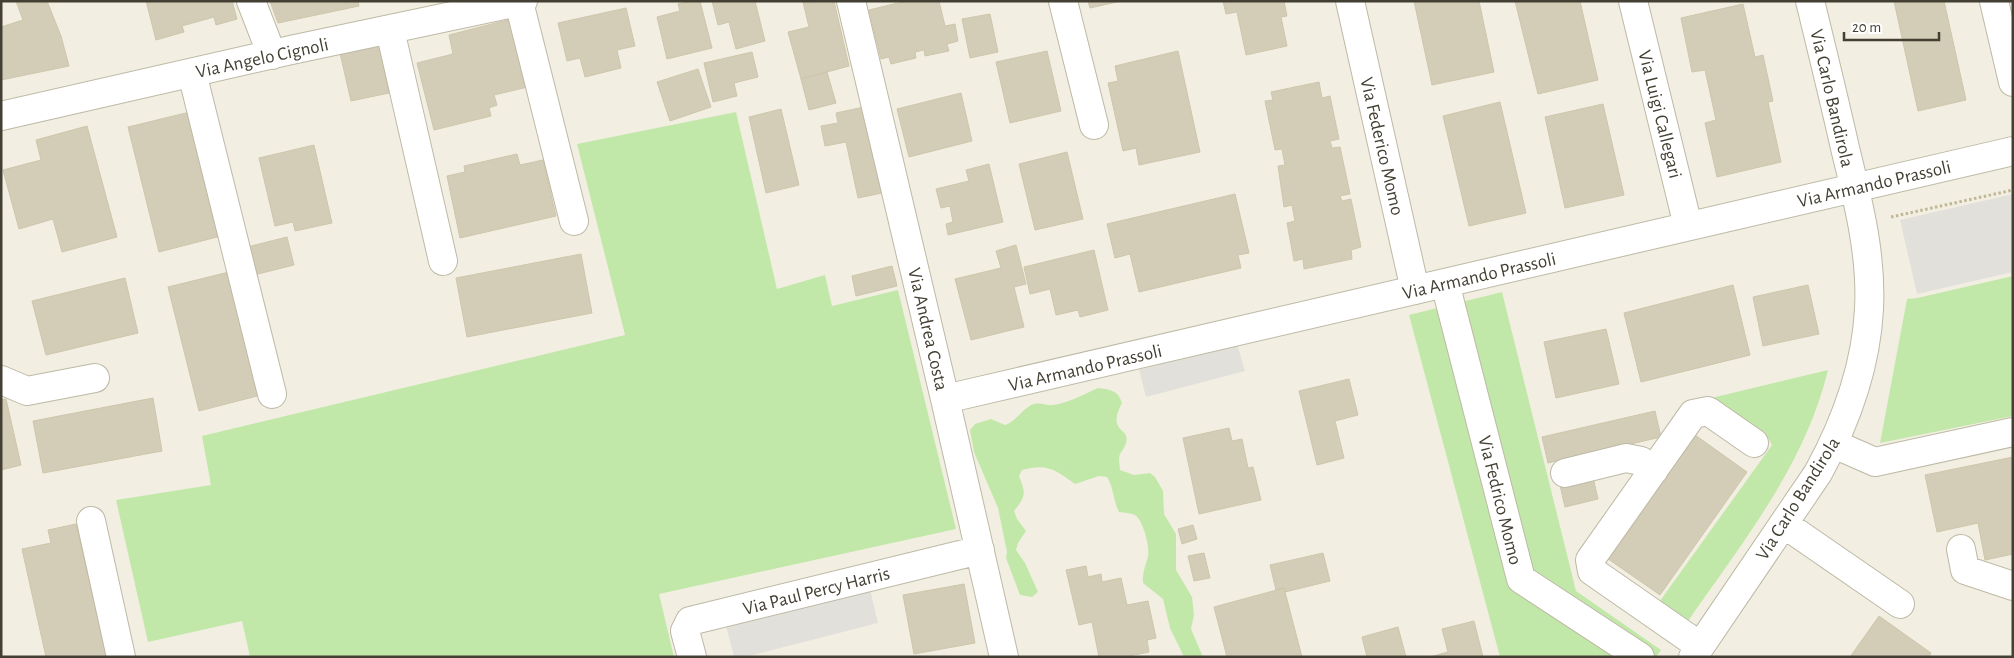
<svg xmlns="http://www.w3.org/2000/svg" width="2014" height="658" font-family="'Alegreya Sans',sans-serif">
	<rect width="100%" height="100%" fill="#f2efe2"/>
	<path fill="#c2e8a9" d="M736,112L777,289L825,275L832,306L898,290L956,529L659,594L674,657H250L242,621L148,642L116,500L211,485L202,436L625,335L577,144Z
		M2013,276V416L1880,443L1907,299L1917,298Z
		M1502,292L1576,591L1661,650L1656,657H1500L1409,315Z
		M1828,370C1805,466 1741,544 1686,624L1657,605L1772,445L1768,438L1720,407L1703,400Z
		M1098,388C1111,390 1118,390 1122,403C1106,434 1131,426 1126,443C1125,447 1122,451 1120,454C1118,459 1120,465 1120,470L1134,475L1150,473L1155,477L1163,491L1164,514L1176,534V570L1192,597L1194,615L1191,629L1203,657H1184L1170,628L1163,599L1143,583C1142,572 1146,565 1148,556C1150,547 1143,520 1135,515C1131,513 1124,513 1119,512C1113,501 1114,488 1107,477L1099,476L1075,484C1055,470 1048,463 1022,470L1019,476C1026,494 1026,496 1014,511L1017,519L1026,531L1018,543L1016,550L1025,563L1038,592L1032,597L1020,595L1006,558L1007,552L998,508L974,452L970,430L975,424L991,419L1005,425C1017,421 1022,408 1034,404C1040,402 1047,406 1053,405C1069,403 1084,394 1098,388Z"/>
	<path fill="#e2e0db" d="M2013,194V272L1917,294L1900,220Z
		M1237,344L1245,371L1146,397L1139,370Z
		M870,589L878,623L745,657H734L726,626Z"/>
	<path fill="#d3cdb8" stroke="#cec6ab" d="M16,1H47L61,36L69,66L1,80V27L23,20Z
		M146,1H232L237,19L216,25L214,17L182,26L184,32L156,40Z
		M270,1H358L359,6L278,23Z
		M691,1H700L712,48L667,59L657,17L680,11L678,4Z
		M712,1H755L765,41L736,49L729,22L718,25Z
		M834,1L849,66L801,79L788,32L809,27L803,2Z
		M906,1H939L945,26L955,24L958,41L947,44L949,51L925,56L924,50L915,52L916,58L891,64L889,57L881,59L869,10Z
		M1088,1H1121L1090,8Z
		M1223,1H1284L1287,16L1281,17L1287,46L1246,55L1237,12L1226,14Z
		M1414,1H1479L1494,72L1432,85Z
		M1515,1H1580L1598,80L1538,94Z
		M1894,1H1944L1966,100L1918,111Z
		M1743,4L1755,57L1763,55L1773,101L1768,102L1781,162L1717,177L1705,123L1716,120L1705,70L1692,72L1681,18Z
		M626,8L635,46L617,50L621,68L585,77L580,58L567,61L558,23Z
		M990,14L998,52L970,58L962,19Z
		M515,18L532,86L494,95L497,105L489,108L491,116L434,130L417,63L453,54L449,35Z
		M379,45L389,93L351,101L340,53Z
		M1047,51L1061,111L1010,123L996,62Z
		M1178,51L1200,152L1139,165L1136,148L1123,151L1108,83L1118,81L1115,66Z
		M752,52L758,77L734,83L737,96L713,102L704,63Z
		M698,69L711,107L670,121L657,82Z
		M827,72L836,103L809,110L801,79Z
		M1319,82L1322,98L1330,96L1339,139L1330,141L1332,148L1340,147L1350,194L1340,196L1342,201L1351,199L1361,247L1351,250L1352,259L1304,269L1303,259L1294,261L1287,223L1295,221L1292,205L1284,207L1278,166L1285,165L1282,149L1275,150L1265,101L1273,100L1271,92Z
		M961,93L972,141L909,157L897,109Z
		M1500,102L1526,213L1469,226L1443,116Z
		M1603,104L1624,195L1565,208L1545,117Z
		M864,107L882,193L858,198L846,142L825,146L821,126L838,123L836,113Z
		M781,109L799,185L766,193L749,117Z
		M190,112L221,236L159,252L128,127Z
		M87,126L117,237L62,252L53,219L19,229L3,170L41,160L36,140Z
		M314,145L332,223L295,231L293,222L275,226L259,158Z
		M1067,152L1083,219L1035,230L1019,164Z
		M517,154L520,165L543,160L556,216L460,238L447,176L465,172L464,166Z
		M989,164L1003,222L948,235L946,224L953,222L950,206L941,208L936,189L969,181L966,170Z
		M1235,194L1249,253L1238,255L1241,268L1139,292L1130,254L1115,258L1107,224Z
		M287,237L294,265L254,275L247,247Z
		M1016,245L1026,284L1014,287L1024,327L971,340L955,279L1001,268L996,251Z
		M1094,250L1108,310L1080,317L1078,310L1056,315L1050,289L1030,294L1024,267Z
		M581,254L592,313L467,337L456,278Z
		M892,266L897,286L856,296L852,276Z
		M229,272L261,395L199,411L168,287Z
		M125,278L138,333L46,355L32,301Z
		M1733,285L1750,355L1641,382L1624,313Z
		M1808,285L1819,334L1763,346L1753,297Z
		M1606,329L1619,384L1556,398L1544,342Z
		M1349,379L1358,415L1335,421L1344,458L1317,465L1299,391Z
		M153,398L162,451L43,473L33,421Z
		M6,399L21,465L1,470V400Z
		M1655,411L1661,437L1548,463L1542,437Z
		M1229,428L1232,441L1242,439L1248,468L1253,467L1261,500L1199,514L1183,438Z
		M1688,430L1747,472L1660,595L1601,554Z
		M2013,457V554L1985,560L1978,523L1937,532L1925,475Z
		M1592,473L1598,499L1565,507L1559,481Z
		M76,524L107,657H46L22,549L51,543L48,530Z
		M1193,525L1197,539L1182,544L1178,529Z
		M1204,553L1210,578L1194,581L1188,556Z
		M1323,553L1330,581L1285,592L1284,588L1276,590L1270,565Z
		M1086,566L1088,577L1101,574L1102,582L1121,578L1127,605L1148,601L1156,638L1147,640L1149,652L1124,657H1099L1092,622L1079,625L1066,570Z
		M964,584L975,643L914,654L903,595Z
		M1284,588L1302,657H1227L1214,607Z
		M1879,616L1931,653L1929,657H1850Z
		M1474,621L1483,657H1430L1448,652L1442,629Z
		M1398,627L1406,657H1367L1362,637Z"/>
	<g fill="none" stroke-linecap="round" stroke-linejoin="round">
		<defs>
			<path id="minor" d="M251,1L272,55
				M851,1L945,399L1004,657
				M1063,1L1094,125
				M1350,1L1415,290
				M1633,1L1688,226
				M1994,1L2013,82
				M519,2L574,221
				M390,30L443,261
				M192,73L272,394
				M1,116L291,50L523,1
				M1445,283L1521,579L1640,657
				M1,380L27,391L95,378
				M945,399L2013,151
				M1834,444L1875,462L2013,432
				M1565,473L1626,458L1641,461L1654,470
				M91,521L121,657
				M1784,524L1900,604
				M1961,549L1965,570L2013,586
				M1700,646L1592,571L1590,560L1693,414L1708,411L1754,443
				M692,657L685,631L690,621L980,550
				M1693,657L1818,473C1846,422 1866,368 1869,309C1872,255 1858,201 1845,148C1834,99 1822,50 1810,1"/>
		</defs>
		<use href="#minor" stroke="#bdb9a5" stroke-width="30"/>
		<path stroke="#bfb796" stroke-width="3" stroke-dasharray="2.5 2.5" stroke-linecap="butt" d="M1891,217L2013,190"/>
		<use href="#minor" stroke="#fff" stroke-width="28"/>
	</g>
	<g text-anchor="middle" stroke-width="5" stroke-linejoin="round" paint-order="stroke">
		<g font-size="19" fill="#433f33" stroke="#fff">
			<text transform="translate(262 57) rotate(-12)" y="7">Via Angelo Cignoli</text>
			<text transform="translate(1833 98) rotate(77)" y="7">Via Carlo Bandirola</text>
			<text transform="translate(1661 114) rotate(76)" y="7">Via Luigi Callegari</text>
			<text transform="translate(1383 146) rotate(77)" y="7">Via Federico Momo</text>
			<text transform="translate(1874 183) rotate(-13)" y="7">Via Armando Prassoli</text>
			<text transform="translate(1479 275) rotate(-13)" y="7">Via Armando Prassoli</text>
			<text transform="translate(929 329) rotate(77)" y="7">Via Andrea Costa</text>
			<text transform="translate(1085 367) rotate(-13)" y="7">Via Armando Prassoli</text>
			<text transform="translate(1797 498) rotate(-58)" y="7">Via Carlo Bandirola</text>
			<text transform="translate(1501 500) rotate(76)" y="7">Via Fedrico Momo</text>
			<text transform="translate(816 590) rotate(-14)" y="7">Via Paul Percy Harris</text>
		</g>
	</g>
	<rect width="2014" height="658" fill="none" stroke="#433f33" stroke-width="5"/>
	<path d="M1844 32v8h95v-8" fill="none" stroke="#433f33" stroke-width="2.5"/>
	<text x="1852" y="32" font-size="15" fill="#433f33" stroke="#ffffff" stroke-width="4" paint-order="stroke">20 m</text>
</svg>
